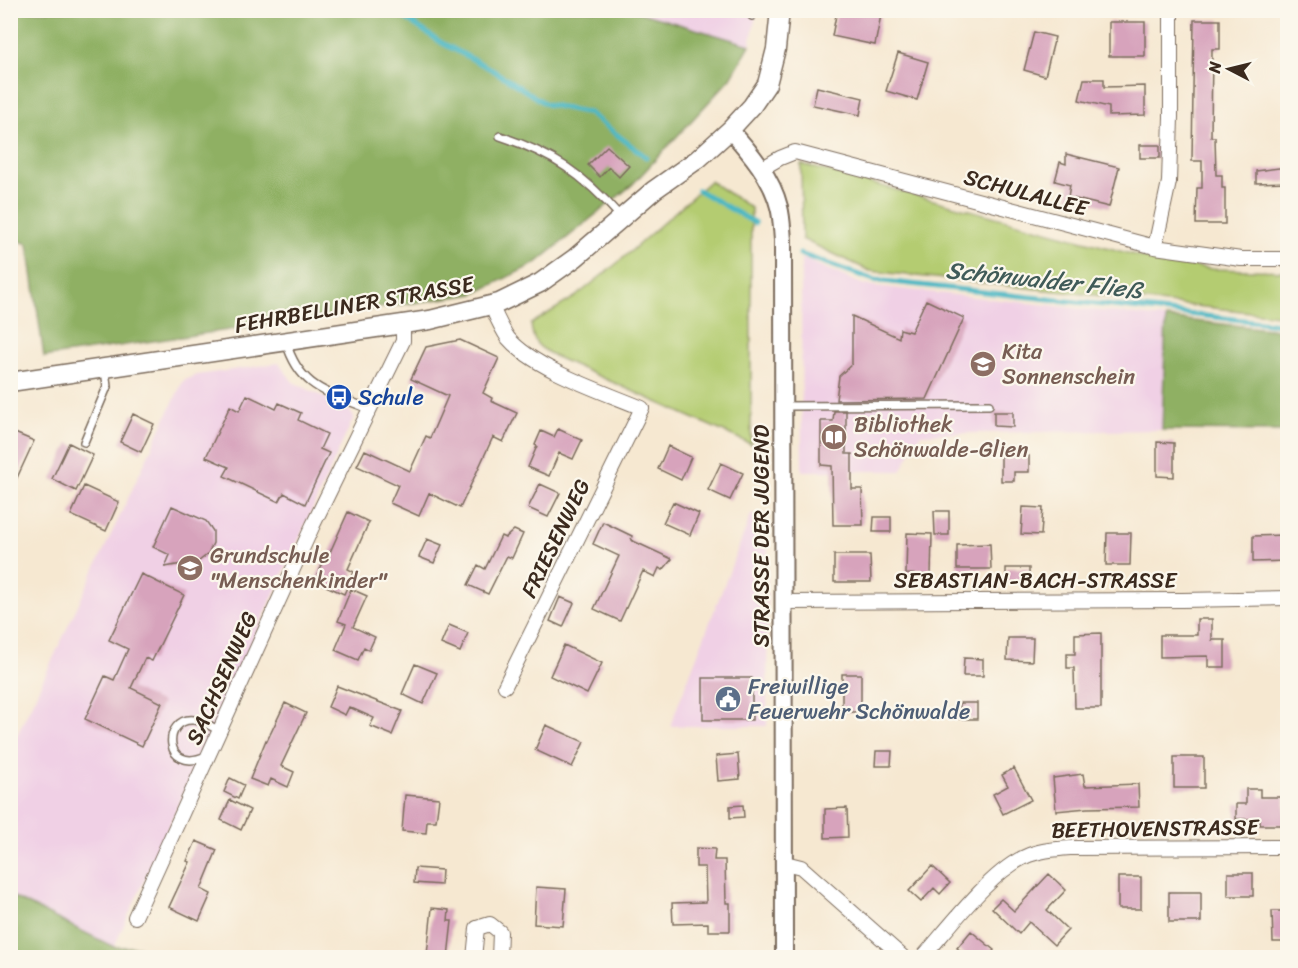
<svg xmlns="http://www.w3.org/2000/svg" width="1298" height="968" font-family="Sriracha,sans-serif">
	<rect width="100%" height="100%" fill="#fbf7ec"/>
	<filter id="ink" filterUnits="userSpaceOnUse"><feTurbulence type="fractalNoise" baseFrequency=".0167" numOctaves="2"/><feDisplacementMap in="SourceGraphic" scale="12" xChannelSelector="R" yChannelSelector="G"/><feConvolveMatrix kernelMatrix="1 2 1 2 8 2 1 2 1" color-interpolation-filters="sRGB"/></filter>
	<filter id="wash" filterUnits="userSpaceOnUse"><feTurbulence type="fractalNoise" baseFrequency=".008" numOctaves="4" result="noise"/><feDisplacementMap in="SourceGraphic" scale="24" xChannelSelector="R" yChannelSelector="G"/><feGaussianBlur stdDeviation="1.35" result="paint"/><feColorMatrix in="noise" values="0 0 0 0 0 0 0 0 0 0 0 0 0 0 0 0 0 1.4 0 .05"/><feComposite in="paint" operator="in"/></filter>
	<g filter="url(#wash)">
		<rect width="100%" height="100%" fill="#f6e8d1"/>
		<path fill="#f0d0e5" d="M631,11H757L750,45Z
			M801,258L864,285L1166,318L1162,430L921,434L901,471H802Z
			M279,363L293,382L348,409L354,417L114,947L11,896V748L183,381L197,375Z
			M768,514L767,726H670L751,515Z"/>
		<path fill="#b4cc71" stroke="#787b48" stroke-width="1.5" d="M801,164L1146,258L1212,269L1287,271V316L870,271L802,239Z
			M710,181L751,208V444L556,357C539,347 533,345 531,324L575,297L621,260Z"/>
		<path fill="#8fb063" stroke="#656d40" stroke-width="1.5" d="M631,10L750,45L731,78L632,185L536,263L474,294L44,357L28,244L11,238V11Z
			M1166,318L1287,331V431L1162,430Z
			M11,896L114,947H139L149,957H11Z"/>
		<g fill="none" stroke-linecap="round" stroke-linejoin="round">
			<path stroke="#49b7c4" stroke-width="5" d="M393,10L442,43L491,69L546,104L589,113L646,157
				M698,190L755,223
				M800,254L874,280L1288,325"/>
		</g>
		<g id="blocks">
			<path fill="#d7a3bc" d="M837,10H882L875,45L832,36Z
				M1194,20H1220V49H1212L1211,137H1215L1216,175H1222V188H1225V224H1196L1197,188H1202V161H1192Z
				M1109,22H1145V56H1109Z
				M1034,32L1055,37L1045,76L1024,70Z
				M898,53L928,62L917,100L886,91Z
				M1084,79H1104V87L1145,86V115L1109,116V107L1079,100Z
				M817,87L863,98L860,115L813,105Z
				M1140,145H1160V158H1140Z
				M607,146L629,166L619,177L609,167L600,177L588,165Z
				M1066,154L1119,167L1109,207L1068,197L1070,185L1055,181L1060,162L1066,164Z
				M1287,167V182L1256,183V171Z
				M926,300L964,318L927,399L836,400L839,376L852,364V316L899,338L900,329L911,332Z
				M460,340L499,358L483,393L492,398L491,401L517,413L503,442L493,437L460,508L429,493L419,516L390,503L398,485L357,466L365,450L410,471L426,436L430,438L448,396L411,379L426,347Z
				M247,395L276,409L279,403L301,413L298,420L327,434L320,449L329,453L305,504L284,493L279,502L224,476L229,467L206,457L230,406L239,411Z
				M834,411H846V454H852V489H862L863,525H833L832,466L821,465V421H833Z
				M994,412H1013V427L994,426Z
				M133,414L154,424L141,452L120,442Z
				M558,429L582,440L573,459L559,453L549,476L528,467L537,446L535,445L541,431L554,437Z
				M10,431L34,441L10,493Z
				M1157,442L1174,443V477L1157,476Z
				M69,443L93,455L76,491L52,479Z
				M668,446L691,457L681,480L658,469Z
				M1001,456H1029V472H1014V481H1001Z
				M721,463L743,473L730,500L708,490Z
				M540,484L560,493L548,517L528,508Z
				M84,486L119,502L106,531L71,515Z
				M673,502L699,514L690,535L663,523Z
				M172,506L206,521L213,531V543L208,554L199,561L165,567L170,555L153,547Z
				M1023,507L1043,508L1041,535L1021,534Z
				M934,511H949V535H935Z
				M348,512L369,522L348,569L354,572L344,594L315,581L325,558L327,559Z
				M874,517H891V532H873Z
				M603,522L632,536L631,540L672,559L663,570L659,568L655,577L643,571L620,621L594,609L619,556L593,544Z
				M514,530L523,534L512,558L507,556L488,594L468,585L478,565L485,569L501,536L505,538Z
				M907,533L932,534L931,575L906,574Z
				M1107,533H1131L1130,565H1106Z
				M1284,535L1285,561L1253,562V536Z
				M427,539L442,545L434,563L419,557Z
				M990,544L991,569H957V545Z
				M834,555H870L871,582H834Z
				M1006,568H1029V582L1006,583Z
				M141,574L184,595L152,661L145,658L131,688L162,703L142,746L85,719L105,676L114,680L128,649L109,640Z
				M351,589L367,596L353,627L375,637L369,650L364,647L358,660L335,650L346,624L338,621Z
				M560,597L574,603L563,627L550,621Z
				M1197,619H1212V640H1225V667H1208V656L1160,657V635H1197Z
				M449,625L468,633L460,652L441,644Z
				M1101,633V708H1075L1074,668H1067V654H1075V634Z
				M1008,638H1033L1032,661L1007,660Z
				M564,645L602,663L587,694L550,676Z
				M964,658L983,659V676H963Z
				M415,664L437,673L423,704L402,694Z
				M842,674H861V712H842Z
				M703,678H752V720H703Z
				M337,686L402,711L392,735L370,726L374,718L349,707L345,715L328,707Z
				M285,703L306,713L281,766L294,772L288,787L271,779L268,786L250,779L266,740L267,741Z
				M960,703H977V719H959Z
				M546,725L584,742L572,767L535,750Z
				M876,751H892L891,766H875Z
				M738,754L740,779L718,781L716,756Z
				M1174,757H1204V788H1174Z
				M1014,768L1031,800L1003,814L993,794L1008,786L1002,775Z
				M1083,774L1085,786L1138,784L1139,807L1087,808L1056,811L1053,778Z
				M230,778L244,785L238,799L224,792Z
				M1246,789H1260V797H1285V825H1260V819H1236V804H1246Z
				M405,795L439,798L436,821H427L426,833L402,831Z
				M230,800L250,810L241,830L221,820Z
				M743,805L744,817L730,818V806Z
				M847,808L848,837L825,838V809Z
				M196,841L217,850L201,889L211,894L199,921L169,907L190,862L187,861Z
				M696,848L715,849L714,860H725L726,903H730V931H708V923L673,924L672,903L706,902L705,867H696Z
				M932,866L950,883L940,894L934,888L921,902L909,891Z
				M415,868L442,870L441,885L414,883Z
				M1228,873H1253V896H1228Z
				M1049,874L1066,890L1047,910L1068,930L1054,945L1029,922L1019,934L992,908L1001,899L1014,911Z
				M1118,877H1141V909H1118Z
				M536,887L566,889L563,926L534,924Z
				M1169,892H1201V922H1169Z
				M432,908L449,910L448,921H452L448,957L427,955Z
				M1272,911H1287V942H1273Z
				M971,931L994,950L988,957H968L957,948Z"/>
		</g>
	</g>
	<g filter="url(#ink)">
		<use href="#blocks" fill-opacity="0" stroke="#7c6c5d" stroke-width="1.5"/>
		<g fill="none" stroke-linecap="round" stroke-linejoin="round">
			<defs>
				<path id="service" d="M752,16L753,10
					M500,136C553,154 583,174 620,216
					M286,342C300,389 328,392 369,409
					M782,406L989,405
					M84,442L107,387L105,368
					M206,756C163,775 162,717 194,720C202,720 212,727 220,731"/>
				<path id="minor" d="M761,169L780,158L795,152L1155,247L1241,259H1288
					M1155,247L1169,182L1171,117V10
					M491,305C496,316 501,328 508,338C534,369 604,392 642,408L505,686
					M784,602L1182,600L1288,598
					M785,863L801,867L904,958
					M135,917L313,525L403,341V325
					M474,958L477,928L490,924L500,932L499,958
					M922,958C949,928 992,869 1029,855C1042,850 1056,849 1070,848L1288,847"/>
				<path id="tertiary" d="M730,130C750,152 772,178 779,207C782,218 782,230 783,240L784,958"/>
				<path id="secondary" d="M10,382L430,320L499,303L540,283L575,258L654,190L698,159L730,130L752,106L767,84L776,49L780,10"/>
			</defs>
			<use href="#service" stroke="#7c6c5d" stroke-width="10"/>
			<use href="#minor" stroke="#7c6c5d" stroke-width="16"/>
			<use href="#tertiary" stroke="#7c6c5d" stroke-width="20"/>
			<use href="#secondary" stroke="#7c6c5d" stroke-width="21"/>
			<use href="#service" stroke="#fff" stroke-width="7"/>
			<use href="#minor" stroke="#fff" stroke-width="14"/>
			<use href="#tertiary" stroke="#fff" stroke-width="16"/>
			<use href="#secondary" stroke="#fff" stroke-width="18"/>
		</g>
	</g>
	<defs>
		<symbol id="school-disc" viewBox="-11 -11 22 22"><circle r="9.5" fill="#8d6e63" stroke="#fbf7ec"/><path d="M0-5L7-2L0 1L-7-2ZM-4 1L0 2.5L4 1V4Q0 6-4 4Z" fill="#fff"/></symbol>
		<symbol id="bus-disc" viewBox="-11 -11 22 22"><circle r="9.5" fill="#1a4fb4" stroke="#fbf7ec"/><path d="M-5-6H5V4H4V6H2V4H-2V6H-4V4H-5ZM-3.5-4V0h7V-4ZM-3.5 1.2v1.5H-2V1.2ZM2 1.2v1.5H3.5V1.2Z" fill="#fff"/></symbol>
		<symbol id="library-disc" viewBox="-11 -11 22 22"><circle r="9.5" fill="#8d6e63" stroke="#fbf7ec"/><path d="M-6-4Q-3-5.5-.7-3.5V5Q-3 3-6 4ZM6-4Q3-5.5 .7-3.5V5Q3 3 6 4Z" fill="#fff"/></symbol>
		<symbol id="civic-disc" viewBox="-11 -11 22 22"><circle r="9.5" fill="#5c6f8a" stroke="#fbf7ec"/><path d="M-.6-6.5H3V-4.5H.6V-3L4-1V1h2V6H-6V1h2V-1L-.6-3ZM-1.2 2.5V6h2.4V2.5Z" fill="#fff"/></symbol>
	</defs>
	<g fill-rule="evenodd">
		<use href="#school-disc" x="968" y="349" width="30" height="30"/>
		<use href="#bus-disc" x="324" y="382" width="30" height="30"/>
		<use href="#library-disc" x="819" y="422" width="30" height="30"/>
		<use href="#school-disc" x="175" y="553" width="30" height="30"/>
		<use href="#civic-disc" x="713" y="684" width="30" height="30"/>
	</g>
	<g text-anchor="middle" stroke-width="4.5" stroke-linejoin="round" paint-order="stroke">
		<g font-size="22" fill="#3b2a1e" stroke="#fbf7ec">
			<text transform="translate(1026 192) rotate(15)" y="8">SCHULALLEE</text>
			<text transform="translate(354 304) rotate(-10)" y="8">FEHRBELLINER STRASSE</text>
			<text transform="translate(761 536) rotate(-90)" y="8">STRASSE DER JUGEND</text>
			<text transform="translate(555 538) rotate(-64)" y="8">FRIESENWEG</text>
			<text x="1035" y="588">SEBASTIAN-BACH-STRASSE</text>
			<text transform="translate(221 678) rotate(-66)" y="8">SACHSENWEG</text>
			<text transform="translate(1155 828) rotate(-1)" y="8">BEETHOVENSTRASSE</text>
		</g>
		<g font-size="22" fill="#785e54" stroke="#fbf7ec" text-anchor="start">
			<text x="1002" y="359">Kita<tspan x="1002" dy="25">Sonnenschein</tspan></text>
			<text x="854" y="432">Bibliothek<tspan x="854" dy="25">Schönwalde-Glien</tspan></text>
			<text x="210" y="563">Grundschule<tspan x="210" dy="25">"Menschenkinder"</tspan></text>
		</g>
		<g font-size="22" fill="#164399" stroke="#fbf7ec" text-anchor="start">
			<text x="358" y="405">Schule</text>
		</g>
		<g font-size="22" fill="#4e5e75" stroke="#fbf7ec" text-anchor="start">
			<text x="748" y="694">Freiwillige<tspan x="748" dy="25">Feuerwehr Schönwalde</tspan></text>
		</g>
		<g font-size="24" font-style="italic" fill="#405b58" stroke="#fbf7ec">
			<text transform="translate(1044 280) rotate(6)" y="8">Schönwalder Fließ</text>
		</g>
	</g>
	<rect width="1298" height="968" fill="none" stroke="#fbf7ec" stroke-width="36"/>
	<g transform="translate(1229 69) rotate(277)" stroke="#fbf7ec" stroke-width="4.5" paint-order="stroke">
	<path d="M0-4.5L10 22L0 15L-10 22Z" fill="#3b2a1e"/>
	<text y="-9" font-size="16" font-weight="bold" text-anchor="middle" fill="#3b2a1e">N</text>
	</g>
</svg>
